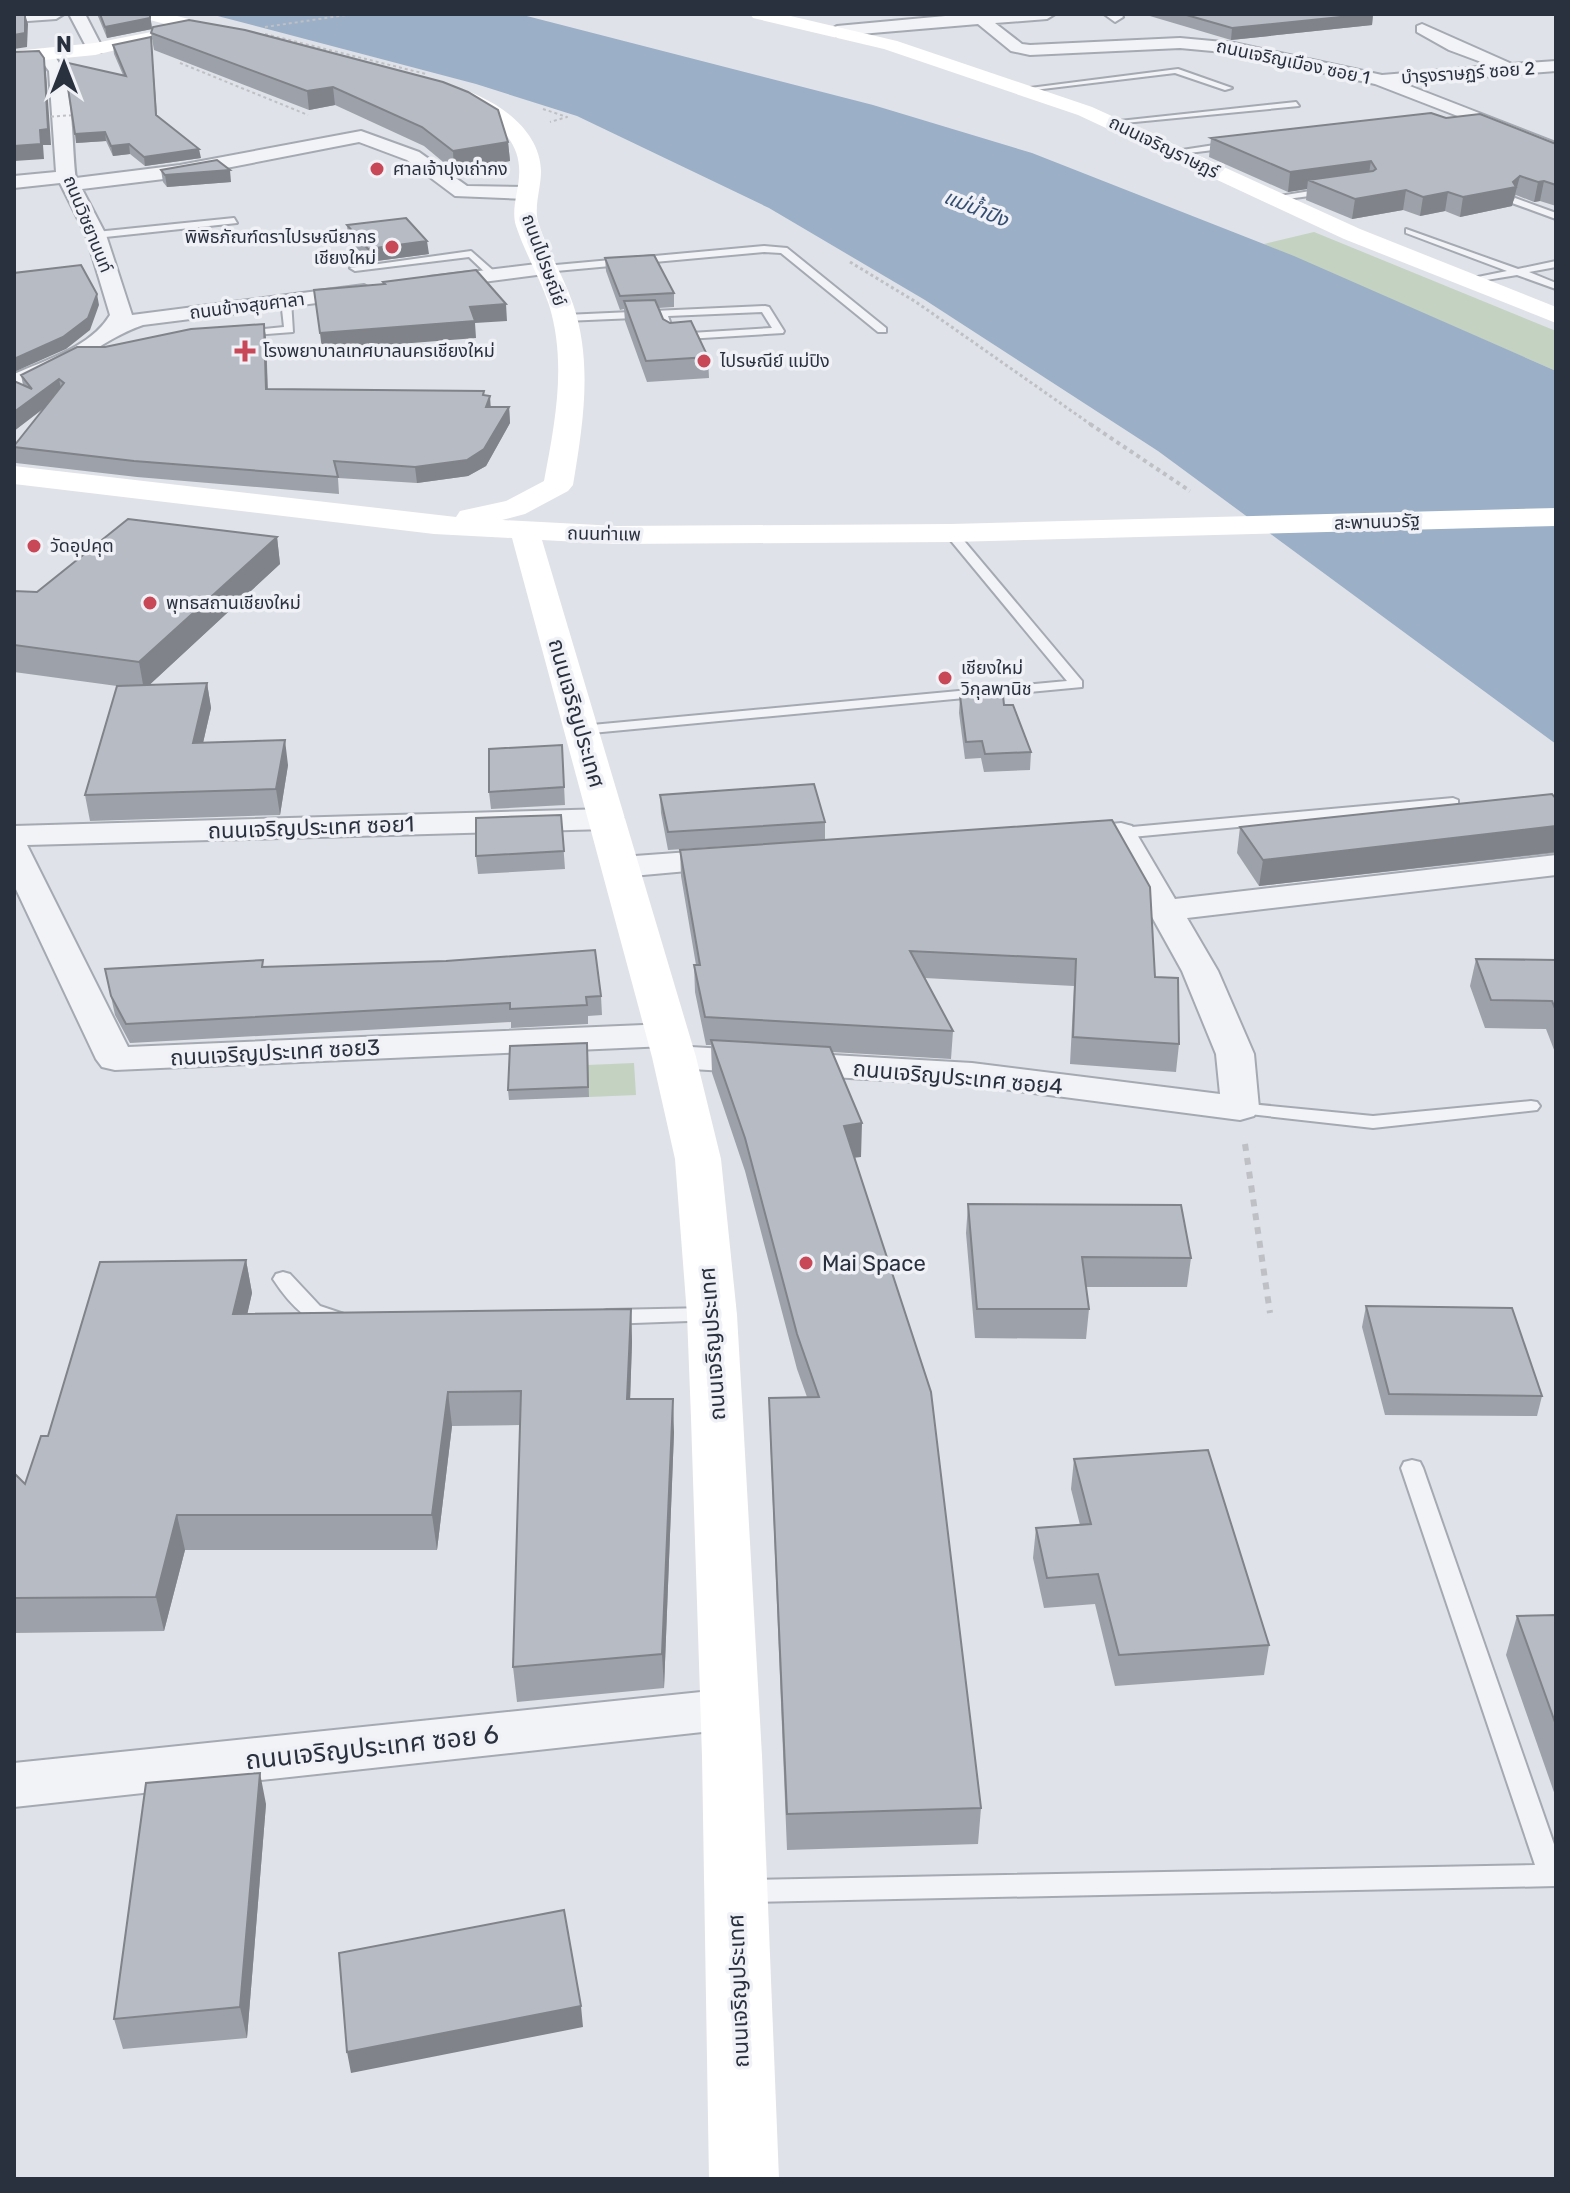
<svg xmlns="http://www.w3.org/2000/svg" width="1570" height="2193" font-family="Rubik,'Noto Sans Thai',sans-serif">
	<rect width="100%" height="100%" fill="#dfe2e8"/>
	<path fill="#c4d2c1" d="M1314,232L1556,331V371L1264,244Z
		M634,1063L636,1095L589,1097L588,1065Z"/>
	<path fill="#9bafc7" d="M210,14H519L873,105L1032,153L1294,256L1556,371V744L1158,451L925,300L769,208L577,116L476,84Z"/>
	<g fill="none" stroke-linecap="round" stroke-linejoin="round">
		<defs>
			<path id="lane" d="M1178,69L1232,88L1225,90L1175,73L1026,91L1022,89Z
				M1296,102L1299,106L1114,124L1110,122Z
				M1234,142L1237,147L1173,155L1169,152Z
				M1329,188L1332,193L1272,201L1267,198Z
				M1515,198L1556,213V219L1512,203Z
				M234,218L237,223L96,238L91,235L96,232Z
				M1406,229L1518,269L1556,261V267L1529,272L1556,283V289L1517,275L1468,283V279L1507,271L1406,233Z
				M764,246L787,248L886,328V332H878L781,253L764,252L545,272L540,269L545,266Z
				M471,251L496,273V277H490L469,257L355,271L350,268Z
				M286,297L291,300L293,332L239,336V332L243,331L284,327L281,300Z
				M765,306L769,307L784,331L783,333L670,340L665,337L658,317L565,321L560,318L565,315ZM762,312L772,328L674,334L668,316Z
				M951,529L955,530L1082,681V687L581,734L574,730L581,726L1067,681L947,536L945,533Z
				M1453,798L1458,800V806L1121,838L1113,833L1121,828Z
				M1531,1101L1537,1102L1540,1106L1537,1110L1373,1128L1240,1113L1231,1108L1240,1103L1373,1116Z
				M283,1272L290,1274L320,1306L344,1314L347,1319L344,1324C313,1333 288,1302 273,1279L276,1274Z
				M709,1308L716,1310L719,1315L716,1320L607,1324L600,1322L597,1317L600,1312L607,1310Z
				M1412,1460L1420,1462L1423,1468L1556,1850V1886L743,1902L734,1899L730,1891L734,1883L743,1880L1535,1865L1401,1468L1404,1462Z"/>
			<path id="street" d="M14,14H64L56,19L14,22Z
				M69,14H85L103,49L101,52H89Z
				M967,14H1055L1047,19L995,23L1022,44L1030,45L1180,38L1234,43L1382,75L1492,66L1449,50L1417,32V26L1422,24L1512,64L1556,61V71L1402,83L1556,143V154L1375,84L1234,53L1180,48L1030,55L1011,51L978,24L837,36L829,31L837,26Z
				M1104,14H1121L1123,17L1115,22Z
				M45,50C76,59 71,150 76,178L180,165L361,131L419,152L467,186L526,187L536,193L526,199L455,196L407,160L359,142L180,177L82,189L106,235L132,315L364,285L375,291L364,297L143,325C99,340 63,378 14,390V374C46,360 91,347 110,315L86,235L60,183L14,188V176L56,172L49,71L37,55Z
				M545,263L555,269L552,273L429,289L419,283L429,277Z
				M607,809L618,812L623,819L618,826L607,829L27,845L128,1047L667,1024L680,1027L685,1035L680,1043L667,1046L115,1070L102,1067L96,1059L14,885V826Z
				M1121,823L1132,826L1175,899L1556,855V875L1187,918L1218,971L1254,1054L1259,1108L1254,1116L1240,1120L972,1085L674,1068L661,1065L655,1057L661,1049L674,1046L972,1063L1220,1094L1216,1054L1182,971L1111,843L1068,846L1057,843L1052,836L1057,829Z
				M731,849L743,852L748,859L743,866L621,877L609,874L604,867L609,860L621,857Z
				M730,1689L748,1695L755,1709L748,1723L730,1729L14,1807V1763Z"/>
		</defs>
		<use href="#lane" stroke="#a5a9b2" stroke-width="4"/>
		<use href="#street" stroke="#a5a9b2" stroke-width="4"/>
		<path stroke="#bec0c6" stroke-width="2" stroke-dasharray="3 3" stroke-linecap="butt" d="M265,27L353,14
			M265,34L426,74
			M180,63L308,115
			M543,109L567,117L550,122"/>
		<path stroke="#bec0c6" stroke-width="3" stroke-dasharray="3 3" stroke-linecap="butt" d="M850,262L916,302L1093,426"/>
		<path stroke="#bec0c6" stroke-width="4" stroke-dasharray="4 4" stroke-linecap="butt" d="M1090,424L1190,491"/>
		<path stroke="#bec0c6" stroke-width="6" stroke-dasharray="7 7" stroke-linecap="butt" d="M1245,1144L1270,1313"/>
		<use href="#lane" fill="#f2f3f6" fill-rule="evenodd"/>
		<use href="#street" fill="#f2f3f6" fill-rule="evenodd"/>
		<path fill="#fff" fill-rule="evenodd" d="M139,14H169L241,32L244,36L235,41L195,31L95,55L14,63V51L95,43L177,27L142,18Z
			M750,14H782L897,41L1092,107L1360,229L1556,307V323L1344,239L1078,115L884,49L753,18Z
			M449,85C488,95 540,125 541,171C541,189 533,208 539,225C548,252 564,277 573,304C593,363 583,425 573,485L568,491L525,514L502,520L617,526L951,524L1556,508V526L951,542L617,544L542,540L696,1057L721,1159L737,1315L743,1418L762,1756L779,2179H709L702,1756L691,1418L687,1315L675,1159L652,1057L512,538L434,534L14,484V466L456,517L460,511L506,501L544,481C555,423 567,363 549,305C540,278 525,253 516,226C511,210 518,193 519,177C523,131 479,110 442,95L439,91Z"/>
		<path stroke="#bec0c6" stroke-width="2" stroke-dasharray="3 3" stroke-linecap="butt" d="M45,117L75,115"/>
	</g>
	<path fill="#9da1a9" d="M97,14H150L152,29L107,38Z
		M1143,14H1373L1372,25L1231,40Z
		M151,33L468,92L508,142L510,161L454,171L424,146L335,105L309,110L154,50Z
		M151,37L157,115L201,158L145,166L130,154L113,156L106,141L76,143L123,75L114,54L113,45Z
		M1446,118L1556,144V206L1540,201L1534,202L1516,195L1514,197L1512,206L1460,217L1445,211L1420,216L1403,210L1352,219L1306,200L1307,189L1288,192L1209,157L1211,138Z
		M161,170L231,182L167,187L163,182Z
		M347,225L429,254L369,262L348,238Z
		M605,258L674,293V307L658,308L663,319L708,357L709,378L647,382L625,321L624,309L620,310L606,271Z
		M264,324L266,339L268,389L485,396L491,407H509L510,423L486,466L468,476L417,483L338,478L339,494L137,477L16,463L14,447L43,409L14,431V381L23,385L21,375L105,347Z
		M277,537L280,564L149,685L207,683L211,708L203,743L288,765L280,815L90,821L85,795L117,686L14,672V591L37,592Z
		M960,696L1004,705L1031,752L1030,770L984,772L981,758L965,759L959,713Z
		M562,745L565,805L491,809L489,792Z
		M660,795L825,822V840L1155,977L1179,1044L1176,1072L1070,1064L1074,986L925,978L953,1031L951,1059L832,1052L861,1157H855L981,1808L978,1844L787,1850L770,1433L769,1398L807,1397L797,1369L745,1171L712,1073L711,1045H706L695,992L694,965H696L681,876L680,850L730,846L668,850L661,813Z
		M1556,799V853L1259,886L1237,853L1240,827Z
		M561,815L565,869L478,874L476,856Z
		M1476,959L1556,960V1055L1546,1029L1485,1028L1470,986Z
		M264,967L601,996L602,1015L588,1016V1024L511,1028V1022L130,1043L115,1015L105,969Z
		M588,1052L589,1097L509,1100L508,1090Z
		M968,1204L1191,1258L1187,1287H1086L1089,1309L1086,1339L975,1338L966,1233Z
		M246,1260L252,1293L247,1314L631,1309L632,1342L630,1399L674,1432L664,1688L517,1702L513,1667L520,1425L452,1426L437,1550H185L164,1631L14,1633V1473L25,1484L48,1436Z
		M1366,1306L1542,1396L1537,1416L1385,1415L1362,1327Z
		M1074,1459L1269,1645L1264,1675L1115,1686L1095,1604L1044,1608L1033,1558L1036,1528L1080,1525L1071,1489Z
		M1556,1615V1798L1506,1655L1517,1616Z
		M266,1804L247,2038L123,2049L114,2019Z"/>
	<path fill="#808389" d="M25,14L28,24L27,47L14,49V35Z
		M150,14L152,29L107,38L105,27Z
		M1373,14L1372,25L1231,40L1232,28Z
		M44,58L46,72L51,145H43L44,159L14,161V146L40,130Z
		M333,87L335,105L309,110L307,91Z
		M105,132L106,141L76,143L75,134Z
		M508,142L510,161L454,171L453,151Z
		M129,144L130,154L113,156L111,146Z
		M199,149L201,158L145,166L144,157Z
		M1371,161L1368,180H1308L1307,189L1288,192L1290,172Z
		M230,170L231,182L167,187L165,175Z
		M1520,176L1512,206L1460,217L1463,197L1513,182Z
		M1544,181L1540,201L1534,202L1538,182Z
		M1406,190L1403,210L1352,219L1355,199Z
		M1448,192L1445,211L1420,216L1423,197Z
		M427,241L429,254L369,262L368,249Z
		M97,294L99,305L90,330L66,349L14,372V359Z
		M506,304L507,321L475,323L476,338L322,350L320,333L470,307Z
		M264,324L266,339L268,405L266,389Z
		M59,379L62,394L14,431V412Z
		M490,396L491,411L486,407Z
		M509,407L510,423L486,466L468,476L417,483L415,467Z
		M277,537L280,564L144,690L139,662Z
		M207,683L211,708L197,769L193,743Z
		M285,740L288,765L280,815L276,789Z
		M1556,826V852L1259,886L1263,860Z
		M862,1123L861,1157L844,1159V1126Z
		M246,1260L252,1293L240,1347L233,1314Z
		M631,1309L632,1342L629,1433L627,1399Z
		M448,1392L452,1426L437,1550L432,1515Z
		M673,1399L674,1432L664,1688L662,1654Z
		M177,1515L185,1550L164,1631L156,1597Z
		M260,1773L266,1804L247,2038L240,2007Z
		M581,2006L583,2027L351,2073L347,2052Z"/>
	<path fill="#b7bbc4" stroke="#808389" stroke-width="2" d="M14,14H25V33L14,35Z
		M100,14H150V18L105,27Z
		M1183,14H1370L1232,28Z
		M189,20L245,30L443,82L468,92L498,110L508,142L453,151L422,127L333,87L307,91L151,33L153,27Z
		M151,37L156,115L199,149L144,157L129,144L111,146L105,132L75,134L64,62L126,76L113,45Z
		M39,51L44,58L48,129L40,130L41,144L14,146V52Z
		M1431,113L1446,118L1480,114L1556,144V185L1544,181L1538,182L1520,176L1513,182L1516,187L1463,197L1448,192L1423,197L1406,190L1355,199L1308,180L1373,171L1376,169L1371,161L1290,172L1211,138Z
		M217,160L230,170L165,175L161,170Z
		M406,218L427,241L368,249L347,225Z
		M654,255L674,293L620,296L605,258Z
		M81,265L97,294L88,318L63,337L14,359V273Z
		M476,270L506,304L470,307L475,321L320,333L314,290L385,284L383,282Z
		M655,300L663,319L670,323L691,321L708,357L646,361L624,301Z
		M264,324L266,389L484,391L483,395L490,396L486,407H509L484,449L467,460L415,467L334,461L338,477L134,461L14,447V446L64,383L59,379L14,412V381L32,389L21,375L77,347H105L191,329Z
		M128,519L277,537L139,662L14,645V591L37,592Z
		M207,683L193,743L285,740L276,789L85,795L117,686Z
		M1003,695L1004,705H1013L1031,752L985,754L982,741L966,742L960,696Z
		M562,745L564,787L489,792V749Z
		M814,784L825,822L668,832L660,795Z
		M1552,794L1556,799V826L1263,860L1240,827Z
		M561,815L564,851L476,856V818Z
		M1112,820L1150,887L1155,977L1178,978L1179,1044L1073,1037L1076,959L910,951L953,1031L705,1017L694,965H700L680,850Z
		M595,950L601,996L586,997L587,1005L510,1009V1003L126,1024L111,996L105,969L263,960L262,967L446,961Z
		M1476,959L1556,960V1011L1552,1001L1491,1000Z
		M711,1040L830,1047L862,1123L844,1126L931,1392L981,1808L787,1814L769,1398L819,1397L797,1334L745,1138Z
		M587,1043L588,1087L508,1090L510,1046Z
		M968,1204L1181,1205L1191,1258L1082,1257L1089,1309H977Z
		M246,1260L233,1314L631,1309L627,1399H673L662,1654L513,1667L521,1391L448,1392L432,1515H177L156,1597L14,1598V1473L25,1484L41,1436H48L100,1262Z
		M1366,1306L1512,1308L1542,1396L1389,1394Z
		M1208,1450L1269,1645L1119,1655L1098,1574L1047,1578L1036,1528L1091,1524L1074,1459Z
		M1556,1615V1725L1517,1616Z
		M260,1773L240,2007L114,2019L146,1783Z
		M564,1910L581,2006L347,2052L339,1953Z"/>
	<g fill="#c94857" stroke="#eff1f6" stroke-width="3">
		<circle cx="377" cy="169" r="8"/>
		<circle cx="392" cy="247" r="8"/>
		<path d="M241 339h8v8h8v8h-8v8h-8v-8h-8v-8h8z"/>
		<circle cx="704" cy="361" r="8"/>
		<circle cx="34" cy="546" r="8"/>
		<circle cx="150" cy="603" r="8"/>
		<circle cx="945" cy="678" r="8"/>
		<circle cx="806" cy="1263" r="8"/>
	</g>
	<g text-anchor="middle" stroke-width="7" stroke-linejoin="round" paint-order="stroke">
		<g font-size="18" fill="#29303e" stroke="#eff1f6">
			<text transform="translate(1293 62) rotate(12)" y="6">ถนนเจริญเมือง ซอย 1</text>
			<text transform="translate(1468 73) rotate(-4)" y="6">บำรุงราษฏร์ ซอย 2</text>
			<text transform="translate(1164 147) rotate(26)" y="6">ถนนเจริญราษฎร์</text>
			<text transform="translate(88 224) rotate(68)" y="6">ถนนวิชยานนท์</text>
			<text transform="translate(544 260) rotate(70)" y="6">ถนนไปรษณีย์</text>
			<text transform="translate(247 306) rotate(-7)" y="6">ถนนข้างสุขศาลา</text>
			<text transform="translate(1377 522) rotate(-2)" y="6">สะพานนวรัฐ</text>
			<text transform="translate(604 534) rotate(1)" y="6">ถนนท่าแพ</text>
		</g>
		<g font-size="18" fill="#29303e" stroke="#eff1f6" text-anchor="start">
			<text x="393" y="175">ศาลเจ้าปุงเถ่ากง</text>
			<text x="376" y="243" text-anchor="end">พิพิธภัณฑ์ตราไปรษณียากร<tspan x="376" dy="21">เชียงใหม่</tspan></text>
			<text x="263" y="357">โรงพยาบาลเทศบาลนครเชียงใหม่</text>
			<text x="720" y="367">ไปรษณีย์ แม่ปิง</text>
			<text x="50" y="552">วัดอุปคุต</text>
			<text x="166" y="609">พุทธสถานเชียงใหม่</text>
			<text x="961" y="674">เชียงใหม่<tspan x="961" dy="21">วิกุลพานิช</tspan></text>
		</g>
		<g font-size="20" font-style="italic" fill="#344d71" stroke="#eff1f6">
			<text transform="translate(976 208) rotate(22)" y="7">แม่น้ำปิง</text>
		</g>
		<g font-size="22" fill="#29303e" stroke="#eff1f6">
			<text transform="translate(577 713) rotate(74)" y="8">ถนนเจริญประเทศ</text>
			<text transform="translate(311 827) rotate(-2)" y="8">ถนนเจริญประเทศ ซอย1</text>
			<text transform="translate(275 1052) rotate(-3)" y="8">ถนนเจริญประเทศ ซอย3</text>
			<text transform="translate(958 1077) rotate(5)" y="8">ถนนเจริญประเทศ ซอย4</text>
			<text transform="translate(712 1344) rotate(-94)" y="8">ถนนเจริญประเทศ</text>
			<text transform="translate(738 1991) rotate(-92)" y="8">ถนนเจริญประเทศ</text>
		</g>
		<g font-size="22" fill="#29303e" stroke="#eff1f6" text-anchor="start">
			<text x="822" y="1271">Mai Space</text>
		</g>
		<g font-size="26" fill="#29303e" stroke="#eff1f6">
			<text transform="translate(372 1747) rotate(-6)" y="9">ถนนเจริญประเทศ ซอย 6</text>
		</g>
	</g>
	<rect width="1570" height="2193" fill="none" stroke="#29303e" stroke-width="32"/>
	<g transform="translate(64 64)" stroke="#eff1f6" stroke-width="6" paint-order="stroke">
	<path d="M0-6L14 30L0 20L-14 30Z" fill="#29303e"/>
	<text y="-12" font-size="22" font-weight="bold" text-anchor="middle" fill="#29303e">N</text>
	</g>
</svg>
